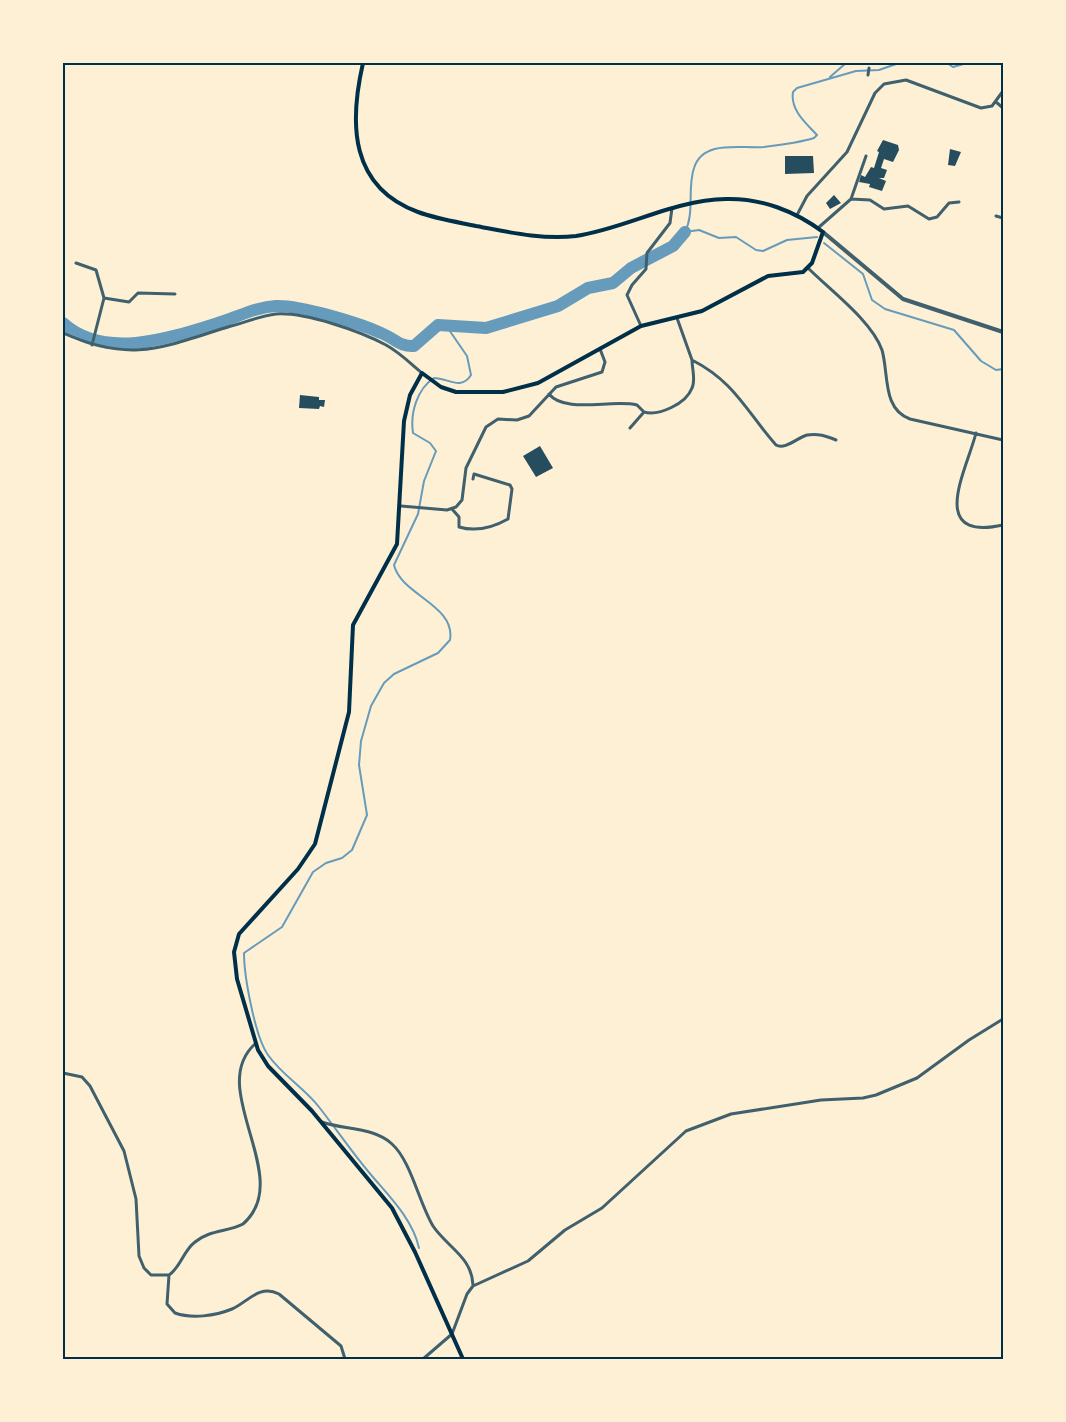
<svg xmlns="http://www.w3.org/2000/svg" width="1066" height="1422" font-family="Roboto,sans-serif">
	<rect width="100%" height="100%" fill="#fdf0d5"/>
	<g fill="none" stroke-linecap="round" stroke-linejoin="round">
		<path stroke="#669bbc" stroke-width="2" d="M947,63L953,67L967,63
			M830,77L846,63
			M685,232C695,212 687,188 694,168C703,139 741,149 764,147C780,145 798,143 814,138L817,135C806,123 790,110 793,92L797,88L856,71L879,70L899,63
			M685,232L699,230L719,238L736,237L756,250L763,251L787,240L817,237
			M824,243L863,274L872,300L885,309L954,330L981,361L996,370L1003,369
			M419,1248C413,1220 390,1197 372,1176C353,1154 337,1130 319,1107C304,1088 282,1075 268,1055C255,1037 244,976 244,953L282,927L313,872L326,863L342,858L352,850L367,815L359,765L361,741L371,706L384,683L394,674L438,653L450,640C456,605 401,595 394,565L418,514L424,481L436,451L430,443L413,433C410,413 417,389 434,378C448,378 461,391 471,375L467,356L445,324"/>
		<path stroke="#669bbc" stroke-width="12" d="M63,323C106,362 176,336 224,321C242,315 257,307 276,306C300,305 359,323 381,333C394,338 400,347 414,346L438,325L486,328L558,306L588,288L613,283L631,268L673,246L685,232"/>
	</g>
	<path fill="#264d5e" d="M883,140L898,145L899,150L893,162L884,159L881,168L887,170L884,178H879L886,181L882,191L869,187L870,184L859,182L861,175L865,177L871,167L874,168L879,152L877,151Z
		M950,149L961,152L955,166L948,165Z
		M785,156H813L814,173L785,174Z
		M834,195L841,203L830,209L826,203Z
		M300,395L319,397V400H325L324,407L320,406L319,409L299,408Z
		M540,446L553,468L536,477L523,456Z"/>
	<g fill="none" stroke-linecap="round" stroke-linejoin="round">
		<path stroke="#3f606c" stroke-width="3" d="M868,75L869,68
			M996,102L1003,108
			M851,199L870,200L884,209L908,206L929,219L937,217L949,203L959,202
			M797,215L807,196L847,152L875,93L884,84L906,80L981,108L992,106L1003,91
			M996,216L1003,218
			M818,228L851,199L866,156
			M76,263L96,270L104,298L92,345
			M808,268C830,290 872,321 882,350C889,374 882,409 910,419L1003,440
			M104,298L129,302L138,293L175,294
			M677,318L692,360C735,382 746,411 776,445C785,450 797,438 807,435C818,433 826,436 836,440
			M641,326L627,295L632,285L646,269L647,253L670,223L672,208
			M63,333C133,364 163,347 231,326C246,322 260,316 276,314C305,312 360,331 386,345C399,352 410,363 422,373
			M549,394C565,414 612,399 637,405L644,412L630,428
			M644,412C659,416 686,404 692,388C696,380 692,369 692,360
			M976,433C967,469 926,542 1003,525
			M401,506L447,510L456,507L462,500L466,468L486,427L498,419L517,420L529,416L556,387L602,372L605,362L600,349
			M452,509L459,517V527C476,532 492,528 508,519L512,489L510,485L474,474L473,479
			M63,1073L82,1077L90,1086L124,1151L136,1199L139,1256L144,1268L151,1275H169C181,1267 183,1251 195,1242C209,1230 228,1232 243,1224C296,1178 205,1089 255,1044
			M322,1122C344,1130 374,1127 392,1144C411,1161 419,1203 433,1226C447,1247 472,1257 473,1285
			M169,1275L167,1304L175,1313C192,1319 215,1316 232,1309C248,1302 259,1284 279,1294L341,1346L345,1359
			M423,1359L452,1334L467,1294L473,1286L528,1261L565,1230L602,1208L686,1131L731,1114L821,1100L863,1098L876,1095L917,1078L969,1040L1003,1019"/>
		<path stroke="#3f606c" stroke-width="4" d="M823,232L903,299L1003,332"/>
		<path stroke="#003049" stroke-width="4" d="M363,63C349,124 350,187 418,212C437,219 457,222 476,226C508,232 543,240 576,236C627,228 673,200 726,199C761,198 795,211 823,232L812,263L803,272L768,276L702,311L641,326L538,383L503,392H456L441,387L422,373L410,395L404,421L397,544L353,625L349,712L315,844L298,869L239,934L234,952L237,979L258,1050L268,1066L312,1111L392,1208L415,1252L463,1359"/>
	</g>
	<rect width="1066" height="1422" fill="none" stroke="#fdf0d5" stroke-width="129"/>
	<rect x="64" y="64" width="938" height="1294" fill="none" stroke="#003049" stroke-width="2"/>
</svg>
